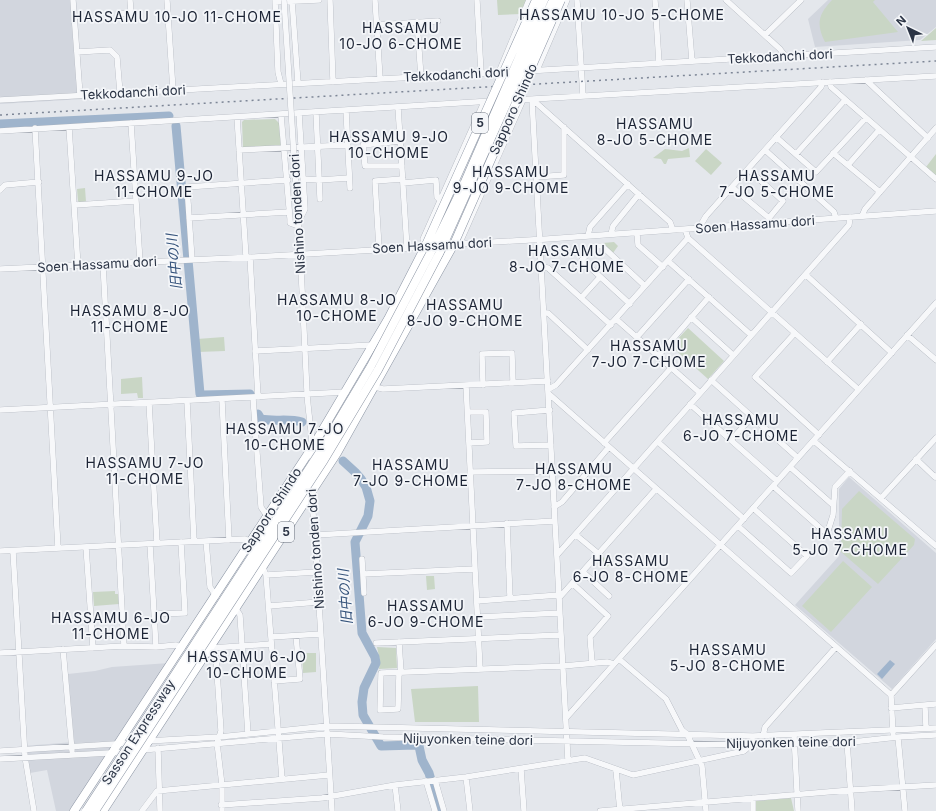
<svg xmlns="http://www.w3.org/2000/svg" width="936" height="811" font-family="Inter,'Noto Sans JP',sans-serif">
	<rect width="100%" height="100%" fill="#e4e7ec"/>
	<path fill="#d2d6de" d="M0,0H76L83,99L0,104Z
		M828,0H936V27L920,40L815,47L808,19Z
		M849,477L936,553V639L892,689L795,605L839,556V489Z
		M169,663L70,811H56L47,770L30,773L23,746L74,742L68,674L95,671L112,667Z"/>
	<path fill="#c9d6c5" d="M497,0H527L521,14L498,15Z
		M832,0H875L873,2L898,32L825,42C816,24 818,15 832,0Z
		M936,28V40L921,41Z
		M275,119L279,123L281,145L280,146L243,147L242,122L244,120Z
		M689,148L690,157L668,159L666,164H664L661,159L653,158L665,149L682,151Z
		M706,149L722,163L711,175L695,161Z
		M936,154V176L926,167Z
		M85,188L86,202H79L78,201L77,189Z
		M614,242L618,246L613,253L603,243Z
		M688,328L724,361L708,379L671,346Z
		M224,337L225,351L198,352L197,339Z
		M142,377L143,398H138L137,393L121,394V379Z
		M859,491L915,539L914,545L878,584L841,552L842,509Z
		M602,556L611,564L605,568L596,562Z
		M843,561L872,587L831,632L802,606Z
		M426,576H434L435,589L427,590Z
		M115,591V594H118L119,604L94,606L93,592Z
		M377,647L396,648L397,668L379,669L380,661Z
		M302,653H316V672L303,673Z
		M478,686L479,722H415L411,689Z
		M791,798L794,811H755L756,801Z"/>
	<path fill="#9fb4cc" d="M890,660L895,664L882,679L877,674Z"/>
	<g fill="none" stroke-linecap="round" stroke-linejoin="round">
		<path stroke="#9fb4cc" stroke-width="9" d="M0,124L169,116
			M176,126L200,394L203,395L250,394
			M258,414L261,419C275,422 288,418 302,422
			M343,461L355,472L361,479L366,487L370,501L368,516L355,542L362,633L375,657L376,663L364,688L362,702L363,715L381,746L416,745L419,746L422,760L429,773L440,811"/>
		<defs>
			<path id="minor" d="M73,0L80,95
				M167,0L173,90
				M275,0L278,72L281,84
				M292,0L298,83
				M330,0L333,82
				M375,0L380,78
				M477,0L481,73
				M577,0L583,96
				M655,0L659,63
				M687,0L692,61
				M726,0L780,49L785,56
				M275,2L319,0
				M119,14L131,13L130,0
				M417,22L421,77
				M377,25L438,21
				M765,35L801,0
				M419,45L438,44
				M77,52L110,50L117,57L120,93
				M537,70L567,0
				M527,71L936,47
				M499,72L529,0
				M866,80L928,138
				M830,82L831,87L936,179
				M0,100L507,72
				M515,100L936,76
				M532,100L568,761
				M533,100L670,222L673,230
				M398,107L407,248
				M346,110L350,188
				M316,112L320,199
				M281,115L290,219V223L298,226
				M237,117L246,257
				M131,123L140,262
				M69,127L78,266
				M35,128L58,548
				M0,131L492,101
				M776,137L816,172L866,118
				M400,141L363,145L365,166H402
				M239,150L347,145
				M765,150L834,212L836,218
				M833,153L880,192
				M796,154L845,100
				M848,165L879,130
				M748,169L783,201L769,218V223
				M536,177L564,175V127
				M303,179L319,180L349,178
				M403,183L436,180L437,197L440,200
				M732,187L769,218
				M0,190L5,185L39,182
				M75,205L136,201
				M862,216L865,209L936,128
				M189,218L289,212
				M298,219C302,277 304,334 307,392C308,416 314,439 312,462
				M298,223L305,209L299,113
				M699,228L706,216L821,87L823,82
				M685,229L688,238L858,389
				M637,233L638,245L663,267
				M611,234L613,226L639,194
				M588,236L590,227L628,184
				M456,242L462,238L523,100
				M442,245L547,239L936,211
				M425,247L423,239L484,102
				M379,248L375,181L403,179
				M250,257L258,397
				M192,259L187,187L288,180
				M668,261L751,335
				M103,264L124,646
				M542,267L548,268L611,325
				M0,269L254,257L427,247
				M806,275L892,353
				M581,298L600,277
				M630,304L582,260L594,246H602L645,286
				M544,313H548L588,350
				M691,317L733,355
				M616,319L700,393
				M795,333L755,377L819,435
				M907,335L936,360
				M637,337L689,279
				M255,351L373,345
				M658,356L709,297
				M827,362L861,324
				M711,380L798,458
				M466,385L480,669
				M483,385L482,354L512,353L513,383
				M375,387L383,389L548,381
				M549,389L556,385L688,238
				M549,394L891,695L893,733
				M253,398L261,507L267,516
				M222,400L229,540
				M187,401L194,541
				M149,403L157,543
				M690,404L777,481
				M0,410L346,392
				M550,410L514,413L516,446L551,445
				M468,412H486L487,442L469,443
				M731,440L752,417
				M814,441L936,546
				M658,442L744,519
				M604,443L671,368
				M916,459L935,477L936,476
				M790,467L833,505
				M470,472L552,471
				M773,486L827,534L833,515L835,487L850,471
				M310,492L316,535L317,572L332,811
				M881,498L936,438
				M554,507L562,502L609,447
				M507,523L510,598
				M738,526L791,573L807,556L753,508
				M316,535L555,521
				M576,535L599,554
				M206,541L210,587L216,596
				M150,544L156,647
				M86,547L93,648
				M0,551L245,539L251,542L256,554
				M13,551L25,757L34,811
				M557,555L849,225L850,217
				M362,559L364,593
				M262,565L266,575L282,779
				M583,572L609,596
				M363,574L475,569
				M266,575L317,572
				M573,584L608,616L590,637L592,662
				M559,598L656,489
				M477,601L559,595
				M269,606L319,602
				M236,609L240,615L248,734
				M154,614L185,613L181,542
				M477,617L560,613
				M271,637L321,634
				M399,642L401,672
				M376,643L561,635
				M63,649L72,751
				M0,653L124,646L156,647L176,645L182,648
				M619,659L666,699L682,730L687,734L702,766L706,811
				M399,672L398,709L380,710L381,673L563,666L607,662L614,664
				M274,681L300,679L296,636
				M891,695L936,645
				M925,706L926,728
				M891,708L936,704
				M566,718L936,303
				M794,735L798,811
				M763,736L765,727L836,647
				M898,737L905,811
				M147,741L219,737L327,726L753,736L936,728
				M847,742L852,811
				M158,748L160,811
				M142,750L327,734L383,737L751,745L843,743L898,737L936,735
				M0,751L131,743
				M0,759L127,752
				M521,769L524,811
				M616,770L620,811
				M466,777L470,811
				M435,780L444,811
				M426,781L435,811
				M395,785L398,811
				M753,798V811
				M221,805L322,798L395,785L466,777L585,758L633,775L744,751L751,745L753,736
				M142,811L157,791L329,775
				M222,811V785L217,743L221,731L216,657L211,648L271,644
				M600,811L851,790L936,785"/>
			<path id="highway" d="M74,811L313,446L388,319L425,247
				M103,811L337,453L454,244"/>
		</defs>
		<use href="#minor" stroke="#a9aeb7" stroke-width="6"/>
		<use href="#highway" stroke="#8b94a3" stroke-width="9"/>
		<use href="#minor" stroke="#f7f8fa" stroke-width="5.5"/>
		<use href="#highway" stroke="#fff" stroke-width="8"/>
		<path stroke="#7d8696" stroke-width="1.5" stroke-dasharray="2 4" stroke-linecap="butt" d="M0,115L936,61"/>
		<defs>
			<path id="minor-bridge" d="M284,0L298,219"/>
			<path id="highway-bridge" d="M454,244L561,0
				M425,247L536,0
				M86,811L318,455L371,366L432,250L464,184L544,0
				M95,811L324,460L378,370L439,254L553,0"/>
		</defs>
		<use href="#minor-bridge" stroke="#a9aeb7" stroke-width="6" stroke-linecap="butt"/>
		<use href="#highway-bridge" stroke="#8b94a3" stroke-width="9" stroke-linecap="butt"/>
		<use href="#minor-bridge" stroke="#f7f8fa" stroke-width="5.5"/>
		<use href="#highway-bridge" stroke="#fff" stroke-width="8"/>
	</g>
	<g text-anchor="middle" stroke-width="3.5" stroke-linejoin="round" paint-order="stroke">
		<g fill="#f4f6f9" stroke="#676e7b" stroke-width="1">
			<rect x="472" y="113" width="16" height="20" rx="3"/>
			<rect x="278" y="522" width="16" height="20" rx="3"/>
		</g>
		<g font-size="12" font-weight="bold" fill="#2b3445">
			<text x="480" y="127">5</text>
			<text x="286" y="536">5</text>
		</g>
		<g font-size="13" fill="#2b3445" stroke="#f4f6f9">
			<text transform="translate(780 56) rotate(-3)" y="5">Tekkodanchi dori</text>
			<text transform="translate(456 74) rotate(-3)" y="5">Tekkodanchi dori</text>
			<text transform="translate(133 92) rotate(-3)" y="5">Tekkodanchi dori</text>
			<text transform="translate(513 109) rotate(-66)" y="5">Sapporo Shindo</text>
			<text transform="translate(297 214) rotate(-93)" y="5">Nishino tonden dori</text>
			<text transform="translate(755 224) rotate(-4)" y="5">Soen Hassamu dori</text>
			<text transform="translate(432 245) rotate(-3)" y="5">Soen Hassamu dori</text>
			<text transform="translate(97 264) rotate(-3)" y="5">Soen Hassamu dori</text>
			<text transform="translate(271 510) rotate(-57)" y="5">Sapporo Shindo</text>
			<text transform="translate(315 549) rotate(-94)" y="5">Nishino tonden dori</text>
			<text transform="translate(138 732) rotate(-57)" y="5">Sasson Expressway</text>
			<text transform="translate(468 739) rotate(1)" y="5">Nijuyonken teine dori</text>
			<text transform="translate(791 742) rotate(-1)" y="5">Nijuyonken teine dori</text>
		</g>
		<g font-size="14" letter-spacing="1" fill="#1d2536" stroke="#f4f6f9">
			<text x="622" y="20">HASSAMU 10-JO 5-CHOME</text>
			<text x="177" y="22">HASSAMU 10-JO 11-CHOME</text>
			<text x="401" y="33">HASSAMU<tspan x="401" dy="16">10-JO 6-CHOME</tspan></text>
			<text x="655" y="129">HASSAMU<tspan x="655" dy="16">8-JO 5-CHOME</tspan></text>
			<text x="389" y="142">HASSAMU 9-JO<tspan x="389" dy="16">10-CHOME</tspan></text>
			<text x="511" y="177">HASSAMU<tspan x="511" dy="16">9-JO 9-CHOME</tspan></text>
			<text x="154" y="181">HASSAMU 9-JO<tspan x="154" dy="16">11-CHOME</tspan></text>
			<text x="777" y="181">HASSAMU<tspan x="777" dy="16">7-JO 5-CHOME</tspan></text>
			<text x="567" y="256">HASSAMU<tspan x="567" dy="16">8-JO 7-CHOME</tspan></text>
			<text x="337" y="305">HASSAMU 8-JO<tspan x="337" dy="16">10-CHOME</tspan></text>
			<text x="465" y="310">HASSAMU<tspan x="465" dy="16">8-JO 9-CHOME</tspan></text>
			<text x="130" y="316">HASSAMU 8-JO<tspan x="130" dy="16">11-CHOME</tspan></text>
			<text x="649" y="351">HASSAMU<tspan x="649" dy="16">7-JO 7-CHOME</tspan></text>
			<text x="741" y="425">HASSAMU<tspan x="741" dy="16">6-JO 7-CHOME</tspan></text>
			<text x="285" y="434">HASSAMU 7-JO<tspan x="285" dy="16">10-CHOME</tspan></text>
			<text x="145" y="468">HASSAMU 7-JO<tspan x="145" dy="16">11-CHOME</tspan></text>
			<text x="411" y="470">HASSAMU<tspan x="411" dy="16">7-JO 9-CHOME</tspan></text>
			<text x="574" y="474">HASSAMU<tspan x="574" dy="16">7-JO 8-CHOME</tspan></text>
			<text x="850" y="539">HASSAMU<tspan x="850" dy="16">5-JO 7-CHOME</tspan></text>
			<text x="631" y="566">HASSAMU<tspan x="631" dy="16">6-JO 8-CHOME</tspan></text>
			<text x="426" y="611">HASSAMU<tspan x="426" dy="16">6-JO 9-CHOME</tspan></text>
			<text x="111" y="623">HASSAMU 6-JO<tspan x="111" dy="16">11-CHOME</tspan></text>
			<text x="728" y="655">HASSAMU<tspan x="728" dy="16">5-JO 8-CHOME</tspan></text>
			<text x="247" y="662">HASSAMU 6-JO<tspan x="247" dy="16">10-CHOME</tspan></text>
		</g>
		<g font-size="14" font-style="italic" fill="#34527a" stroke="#f4f6f9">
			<text transform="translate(174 262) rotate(-95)" y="5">旧中の川</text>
			<text transform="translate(345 597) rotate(-94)" y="5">旧中の川</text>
		</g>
	</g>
	<g transform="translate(908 28) rotate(317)" stroke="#f4f6f9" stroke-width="3" paint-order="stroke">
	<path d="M0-3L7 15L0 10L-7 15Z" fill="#2b3445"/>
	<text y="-6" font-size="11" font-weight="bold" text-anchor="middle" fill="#2b3445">N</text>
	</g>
</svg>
